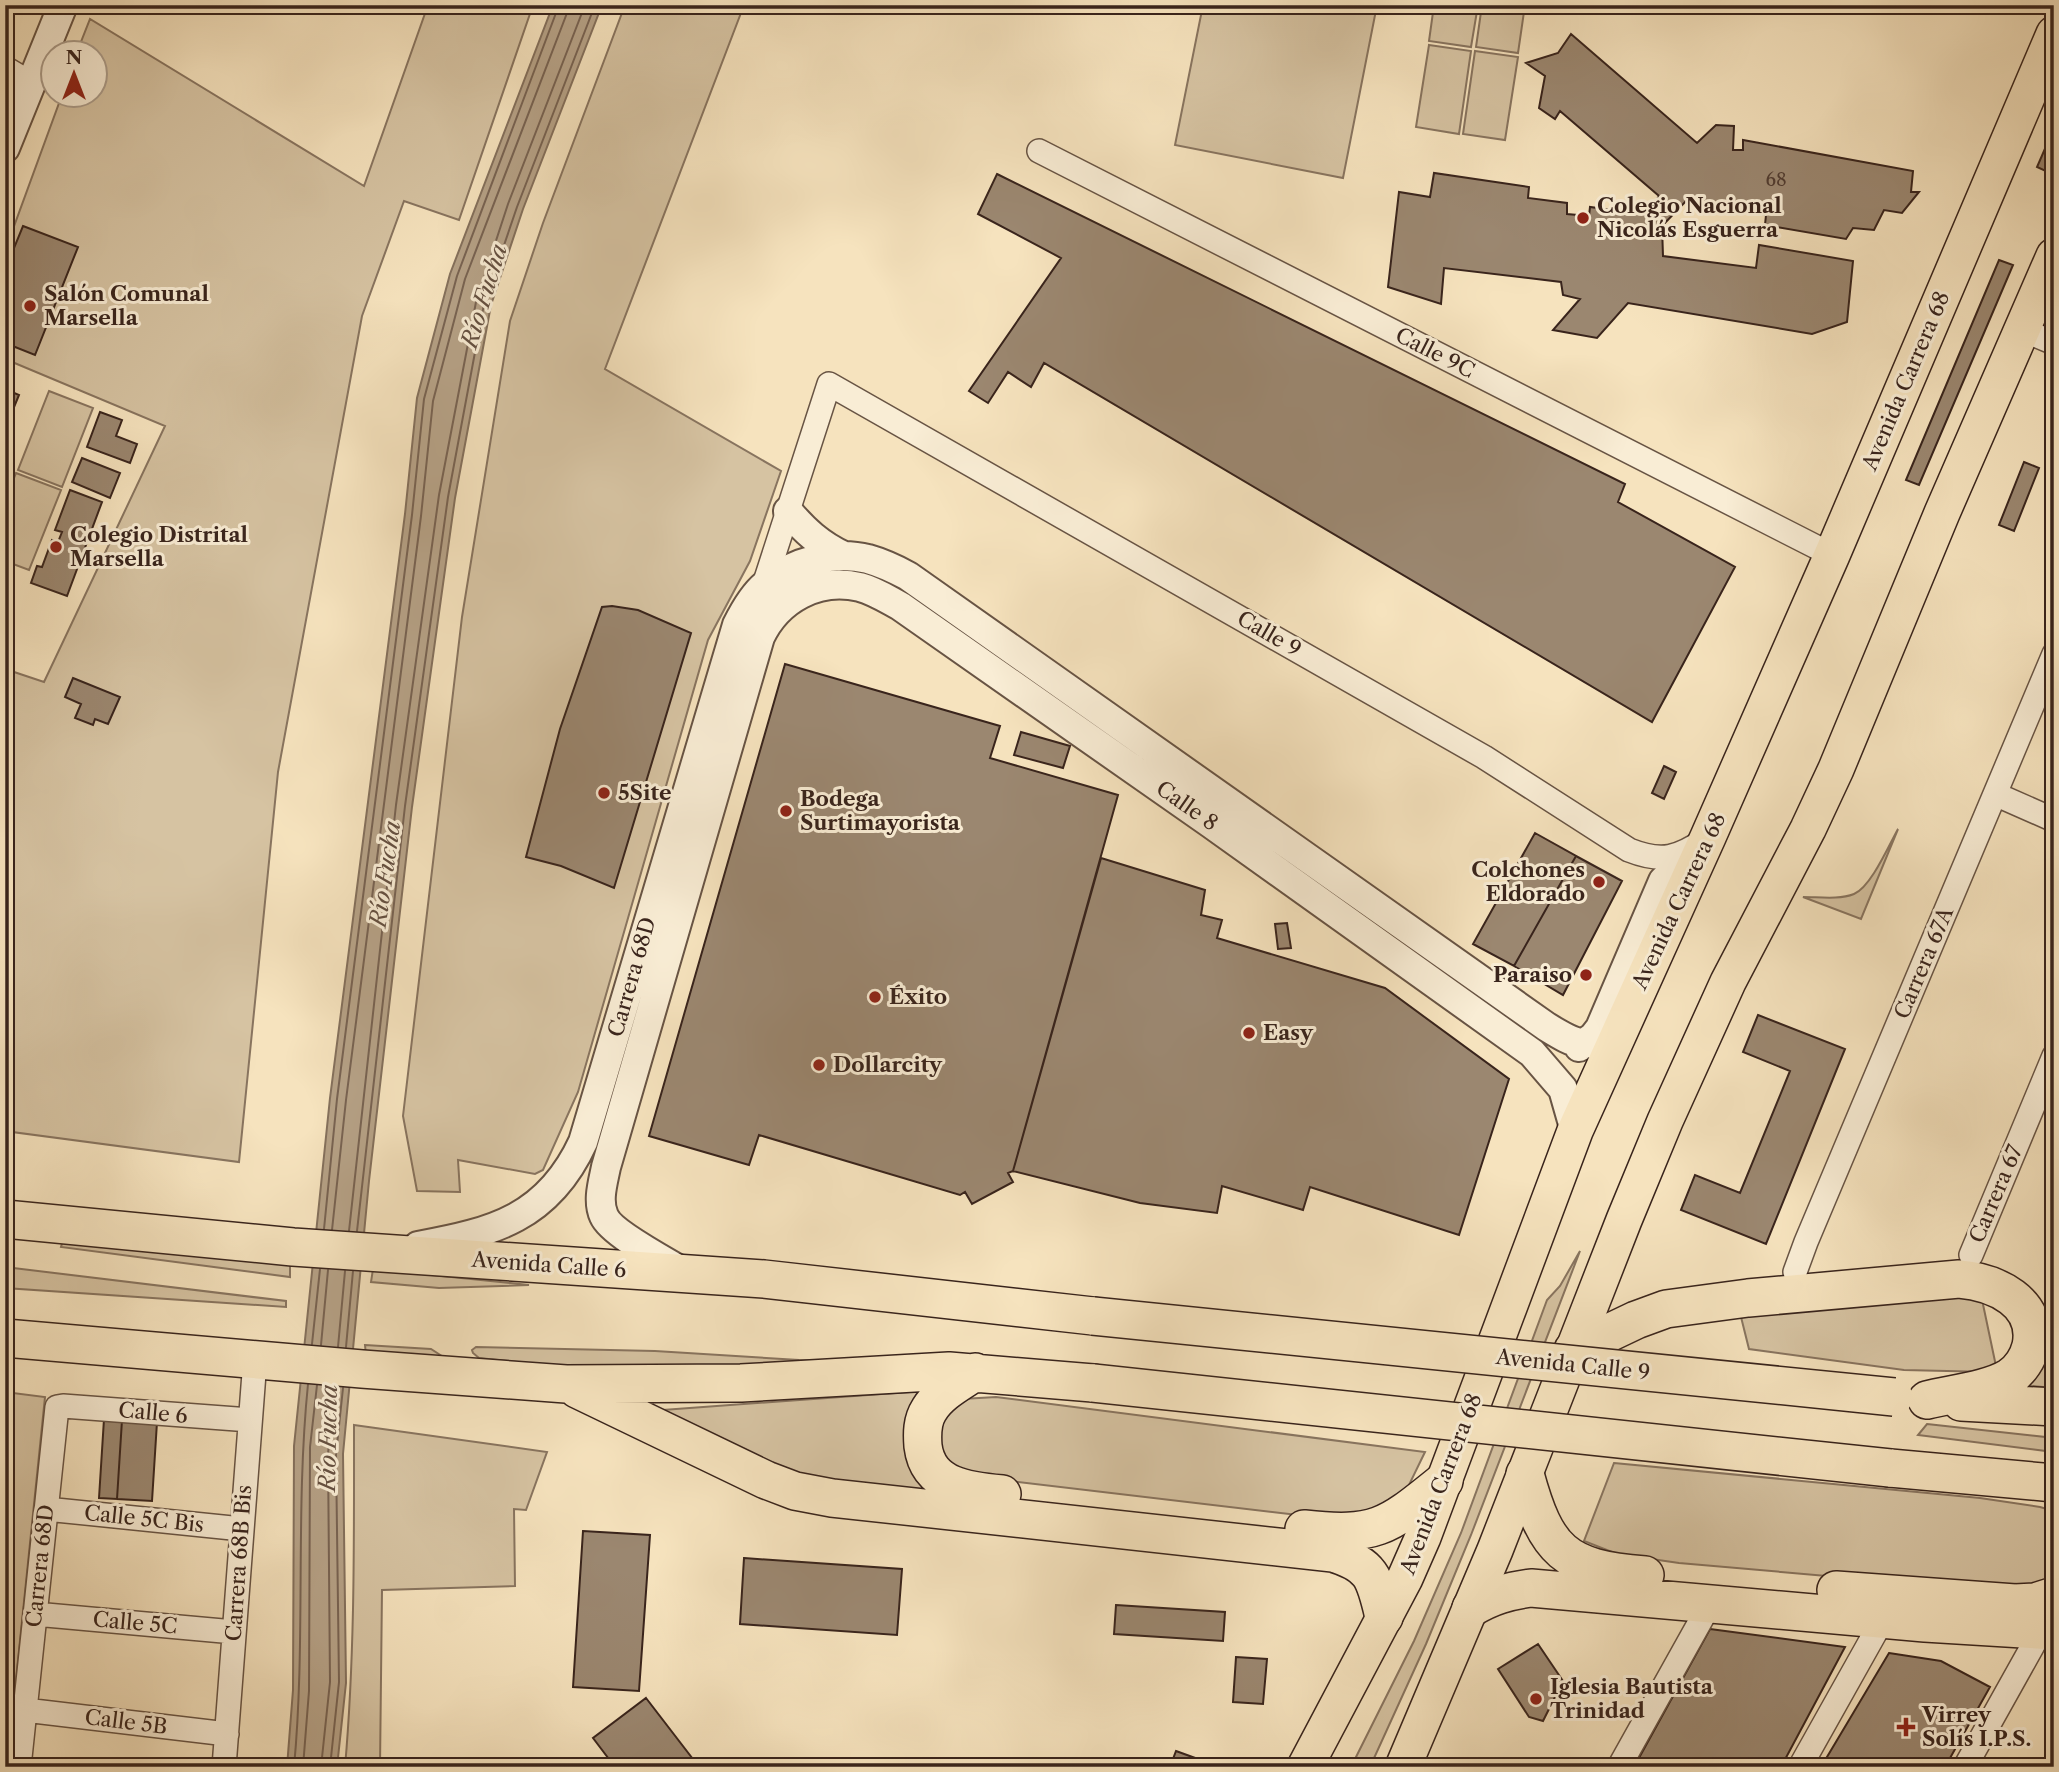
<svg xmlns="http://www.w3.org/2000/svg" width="2059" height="1772" font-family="'Libre Caslon Text',serif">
	<rect width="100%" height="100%" fill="#f6e3be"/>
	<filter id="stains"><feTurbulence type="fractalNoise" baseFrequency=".00286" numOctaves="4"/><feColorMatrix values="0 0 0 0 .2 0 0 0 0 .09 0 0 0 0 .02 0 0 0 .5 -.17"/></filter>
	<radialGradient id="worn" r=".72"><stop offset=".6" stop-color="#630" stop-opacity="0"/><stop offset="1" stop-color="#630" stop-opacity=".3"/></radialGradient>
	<path fill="#d6c3a2" stroke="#88745f" stroke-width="2" d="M428,5H533L459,220L404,201L362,316L278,772L239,1162L5,1131V669L44,682L165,426L5,359V251L62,95L94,94V52H77L90,19L364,186Z
		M625,5H744L605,369L781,471L750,561L708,640L578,1092L543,1170L535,1174L458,1160L460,1192L417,1191L403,1116L462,617L510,321L543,223Z
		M1203,5H1377L1343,178L1175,145Z
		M1434,5H1478L1471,47L1429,41Z
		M1482,5H1525L1518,53L1476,47Z
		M1429,45L1471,51L1459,134L1416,127Z
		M1475,51L1518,57L1505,140L1463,134Z
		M49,391L93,408L62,487L18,470Z
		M16,473L61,490L29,570L5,561V501Z
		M1898,829L1861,919L1803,897C1819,897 1839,900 1854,894C1871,887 1889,845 1898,829Z
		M63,1240L290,1262V1277L61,1247Z
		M1580,1251L1471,1535L1426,1644L1370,1767H1351L1414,1641L1461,1533L1547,1300L1560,1286Z
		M5,1267L286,1301V1307L5,1288Z
		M373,1269L529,1285L439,1288L371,1282Z
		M1980,1290L1997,1371L1990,1372L1904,1370L1749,1349L1739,1309Z
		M2044,1332L2054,1333V1388L2019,1385Z
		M365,1345L431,1349L451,1362L366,1355Z
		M476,1347L655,1351L799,1360L912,1362L576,1368L479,1358L473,1353L472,1350Z
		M923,1391L946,1499L801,1479L649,1411Z
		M5,1392L45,1397L7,1767H5Z
		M996,1397L1425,1452L1409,1485L1397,1498L1349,1521L967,1476L938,1456L937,1420L962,1399Z
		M1927,1424L2054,1438V1452L1918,1435Z
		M354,1425L547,1452L526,1510L514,1509L515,1586L382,1590L380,1767H345C355,1653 354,1539 354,1425Z
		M1614,1463L1980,1498L2040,1507L2054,1511V1583L1987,1590L1679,1563L1617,1554L1584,1541Z"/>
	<path fill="#b6a287" stroke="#84705c" stroke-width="2" d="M553,5H602L523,209L491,305L455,498L412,807L369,1181L343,1454L346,1683L337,1767H287L293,1690L294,1446L330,1098L405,514L417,398L450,274Z"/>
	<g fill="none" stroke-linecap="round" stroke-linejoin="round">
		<path stroke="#786352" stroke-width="2" d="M324,1229L337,1099L412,515L424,399L457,276L559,5
			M332,1230L346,1100L421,516L433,401L465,279L567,13L568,5
			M349,1231L396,805L439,495L476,302L508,204L585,5
			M357,1231L405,806L448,497L484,304L517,207L595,5
			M312,1344L320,1269
			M321,1345L328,1270
			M338,1347L345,1271
			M346,1347L353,1271
			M294,1767C306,1640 295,1512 308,1384
			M303,1767L309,1691L310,1447L317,1385
			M321,1767L330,1682L328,1454L334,1387
			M330,1767L339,1682L336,1454L343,1388"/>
	</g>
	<path fill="#9b8770" stroke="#39241c" stroke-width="2" d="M1571,34L1697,143L1716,125L1734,126L1733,150H1743V140L1913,171L1911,192H1919L1902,213L1884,210L1874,230L1853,228L1846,239L1765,225L1766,215L1685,202L1662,226L1663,256L1756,268L1759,245L1853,261L1847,322L1812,334L1628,303L1597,338L1553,330L1580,299L1563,295L1561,282L1444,268L1441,304L1388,287L1399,192L1430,197L1434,173L1529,187L1528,198L1567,203V214L1589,216L1590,207L1646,215L1659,196L1560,111L1555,119L1539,108L1545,76L1526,63L1558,53Z
		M2054,128V165L2050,173L2037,167Z
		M997,174L1625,484L1618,502L1735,567L1652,722L1044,363L1031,387L1008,372L988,403L969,391L1061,258L978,214Z
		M23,226L78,247L35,355L5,343V270Z
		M1999,260L2013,265L1919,485L1906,480Z
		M5,389L19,395L5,429Z
		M100,412L122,420L116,436L137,444L130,463L87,447Z
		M5,432L13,435L5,453Z
		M82,458L120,473L110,498L72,482Z
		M2024,462L2039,468L2014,531L1999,525Z
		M70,490L102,502L67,596L31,583L37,566L42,567L52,540L58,542L62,532L55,530Z
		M612,606L638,610L691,633L614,888L561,866L526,857L560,729L602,607Z
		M785,664L1000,726L990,758L1118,795L1013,1171L1008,1173L1013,1182L972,1204L965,1192L960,1195L759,1135L749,1165L649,1136Z
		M73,678L120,697L108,724L95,719L93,725L75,718L81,704L65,697Z
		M1021,732L1070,746L1063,768L1014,755Z
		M1664,766L1676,772L1664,799L1652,793Z
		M1535,833L1576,856L1514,966L1473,944Z
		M1576,856L1622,881L1563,995L1514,966Z
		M1101,858L1205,890L1201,915L1222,920L1217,938L1385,988L1509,1079L1459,1235L1310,1187L1303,1210L1222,1186L1217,1213L1140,1203L1013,1171Z
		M1287,923L1291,948L1278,949L1275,924Z
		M1758,1015L1845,1049L1766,1244L1681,1210L1695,1175L1740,1193L1790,1071L1743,1052Z
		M104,1419L122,1420L117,1499L99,1498Z
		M122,1420L157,1422L152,1501L117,1499Z
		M583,1531L650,1535L639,1691L573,1687Z
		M744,1558L902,1569L897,1635L740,1624Z
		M1116,1605L1225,1612L1223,1641L1114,1634Z
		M1710,1629L1845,1647L1781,1767H1634Z
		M1538,1644L1563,1681L1543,1721L1529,1717L1498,1669Z
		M1889,1653L1941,1661L1990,1687L1945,1767H1821Z
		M1236,1657L1267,1659L1263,1704L1233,1702Z
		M646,1698L699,1767H615L593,1738Z
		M1176,1751L1220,1767H1170Z"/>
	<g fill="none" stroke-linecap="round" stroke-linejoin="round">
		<defs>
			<path id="minor" d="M5,68L32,84
				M1039,151L1832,555
				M2023,330L2054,343
				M765,593L764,585L829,384L1484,757L1629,850C1662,863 1678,858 1706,839
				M1995,794L2054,820
				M1971,1255L2054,1056
				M1795,1272L1806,1242L2054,654
				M46,1509L242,1529
				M35,1614L234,1632
				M25,1710L227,1734
				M19,1767L57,1407L63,1406L250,1420
				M224,1767L255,1360
				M1619,1767L1710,1604
				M1800,1767L1883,1619
				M1965,1767L2041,1631"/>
			<path id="tertiary" d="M5,148L63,5
				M788,511C804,530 820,545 844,556
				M1579,1047L1593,1037L1600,1028L1663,881L1670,874L1678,875L1682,879V890
				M418,1246C494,1232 548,1218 583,1142L737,625C744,611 753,595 765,585C792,562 833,550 868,559C882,563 895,569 908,576L1547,1027C1578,1046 1583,1048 1617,1036
				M683,1272C665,1261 611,1233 604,1216C597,1201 603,1182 606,1167L760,637C778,599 818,577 860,587C875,591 887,599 900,606L1210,823L1532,1053L1563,1089L1575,1131"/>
			<path id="primary" d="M1305,1767L1405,1578L1423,1537L1575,1131L1708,837L1832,555L2054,34
				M1403,1767L1495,1550L1624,1220L1665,1121L1728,982L1808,829L1836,769L1942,513L2054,256"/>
			<path id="trunk" d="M5,1219L293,1247L764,1279L1093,1316
				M5,1338L362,1369L566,1384L741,1383L949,1371L1093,1383
				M1573,1350L1636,1320L1666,1309L1748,1298L1959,1279C1995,1282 2040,1302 2031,1346C2028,1358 2020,1370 2010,1377C1989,1390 1951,1394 1927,1400
				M975,1372C959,1383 939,1393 929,1410C922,1421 922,1433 923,1446C928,1487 969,1491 1002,1494
				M577,1389L766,1480L795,1491L832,1498L1333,1553C1373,1565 1375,1579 1384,1617
				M1961,1402L2054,1407
				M1890,1468L2054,1483
				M1525,1474C1546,1551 1564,1569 1645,1575
				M1304,1529C1378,1537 1388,1526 1444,1481
				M1836,1590L2015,1603L2035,1602L2054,1596
				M1471,1608C1491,1596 1508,1591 1531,1588L1925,1623L2054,1631"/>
		</defs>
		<use href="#minor" stroke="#685444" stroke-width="26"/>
		<use href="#tertiary" stroke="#685444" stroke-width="32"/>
		<use href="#primary" stroke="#39241c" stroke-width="38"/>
		<use href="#trunk" stroke="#39241c" stroke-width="40"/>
		<use href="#minor" stroke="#f9edd5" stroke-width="23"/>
		<use href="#tertiary" stroke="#f9edd5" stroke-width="28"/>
		<use href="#primary" stroke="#f6e3be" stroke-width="35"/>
		<use href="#trunk" stroke="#f6e3be" stroke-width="37"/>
		<defs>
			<path id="trunk-bridge" d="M1093,1316L1894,1397
				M1093,1383L1890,1468"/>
		</defs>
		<use href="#trunk-bridge" stroke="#39241c" stroke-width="40" stroke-linecap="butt"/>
		<use href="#trunk-bridge" stroke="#f6e3be" stroke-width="37"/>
	</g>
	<g fill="#8f2418" stroke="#f9edd5" stroke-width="2.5">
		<circle cx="1583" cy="218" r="7"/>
		<circle cx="30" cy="306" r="7"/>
		<circle cx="56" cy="547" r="7"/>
		<circle cx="604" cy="793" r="7"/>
		<circle cx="786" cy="811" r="7"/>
		<circle cx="1599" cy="882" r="7"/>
		<circle cx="1586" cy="975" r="7"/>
		<circle cx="875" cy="997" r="7"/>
		<circle cx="1249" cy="1033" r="7"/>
		<circle cx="819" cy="1065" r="7"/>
		<circle cx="1536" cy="1699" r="7"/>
		<path d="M1902.5 1716.5h7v7h7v7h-7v7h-7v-7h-7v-7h7z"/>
	</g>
	<g text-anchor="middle" stroke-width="6" stroke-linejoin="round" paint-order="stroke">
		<g font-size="18" fill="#523d31">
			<text x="1776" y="186">68</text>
		</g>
		<g font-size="21" font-weight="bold" fill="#39241c" stroke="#f9edd5" text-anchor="start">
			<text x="1597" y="213">Colegio Nacional<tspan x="1597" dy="24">Nicolás Esguerra</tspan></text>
			<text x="44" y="301">Salón Comunal<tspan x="44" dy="24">Marsella</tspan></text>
			<text x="70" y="542">Colegio Distrital<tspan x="70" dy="24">Marsella</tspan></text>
			<text x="618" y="800">5Site</text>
			<text x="800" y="806">Bodega<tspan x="800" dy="24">Surtimayorista</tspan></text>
			<text x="1585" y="877" text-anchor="end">Colchones<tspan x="1585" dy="24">Eldorado</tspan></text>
			<text x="1572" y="982" text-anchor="end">Paraiso</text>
			<text x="889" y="1004">Éxito</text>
			<text x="1263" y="1040">Easy</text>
			<text x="833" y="1072">Dollarcity</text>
			<text x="1550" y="1694">Iglesia Bautista<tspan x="1550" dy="24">Trinidad</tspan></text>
			<text x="1922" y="1722">Virrey<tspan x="1922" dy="24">Solís I.P.S.</tspan></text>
		</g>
		<g font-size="21" fill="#39241c" stroke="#f9edd5">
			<text transform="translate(1435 353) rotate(27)" y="7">Calle 9C</text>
			<text transform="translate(1906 381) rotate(-67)" y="7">Avenida Carrera 68</text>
			<text transform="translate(1269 634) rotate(30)" y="7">Calle 9</text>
			<text transform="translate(1187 806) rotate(35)" y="7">Calle 8</text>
			<text transform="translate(1679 901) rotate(-65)" y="7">Avenida Carrera 68</text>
			<text transform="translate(1924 963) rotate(-67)" y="7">Carrera 67A</text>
			<text transform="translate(632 977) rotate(-74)" y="7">Carrera 68D</text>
			<text transform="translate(1996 1194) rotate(-67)" y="7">Carrera 67</text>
			<text transform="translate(549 1265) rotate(4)" y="7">Avenida Calle 6</text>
			<text transform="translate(1573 1365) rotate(6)" y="7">Avenida Calle 9</text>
			<text transform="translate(153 1413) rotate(5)" y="7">Calle 6</text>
			<text transform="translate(1441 1484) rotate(-69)" y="7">Avenida Carrera 68</text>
			<text transform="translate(144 1519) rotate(6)" y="7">Calle 5C Bis</text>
			<text transform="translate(239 1563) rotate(-86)" y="7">Carrera 68B Bis</text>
			<text transform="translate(40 1566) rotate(-84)" y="7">Carrera 68D</text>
			<text transform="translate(135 1623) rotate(5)" y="7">Calle 5C</text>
			<text transform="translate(126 1722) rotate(7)" y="7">Calle 5B</text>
		</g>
		<g font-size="23" font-style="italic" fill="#655041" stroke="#f9edd5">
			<text transform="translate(484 296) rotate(-73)" y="8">Río Fucha</text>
			<text transform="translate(385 874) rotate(-82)" y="8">Río Fucha</text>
			<text transform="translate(328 1438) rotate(-89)" y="8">Río Fucha</text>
		</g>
	</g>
	<rect width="2059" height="1772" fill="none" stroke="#f6e3be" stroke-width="28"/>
	<rect x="7" y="7" width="2045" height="1758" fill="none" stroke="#39241c" stroke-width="3.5"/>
	<rect x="14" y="14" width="2031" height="1744" fill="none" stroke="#39241c" stroke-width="2"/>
	<g transform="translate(74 74)"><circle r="33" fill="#f9edd5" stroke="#ac9d8b" stroke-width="2"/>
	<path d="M0-5L12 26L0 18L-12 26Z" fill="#8f2418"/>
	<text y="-10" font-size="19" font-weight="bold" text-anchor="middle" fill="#39241c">N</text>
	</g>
	<rect width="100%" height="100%" filter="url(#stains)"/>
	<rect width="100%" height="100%" fill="url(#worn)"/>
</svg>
